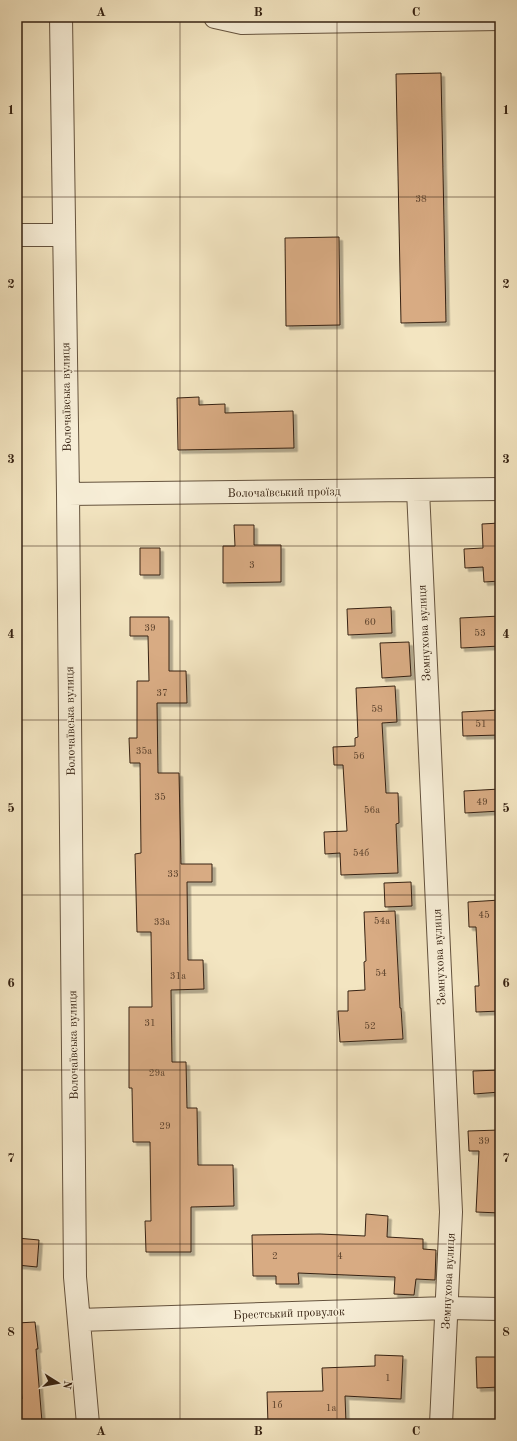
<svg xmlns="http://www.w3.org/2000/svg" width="517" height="1441" font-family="'Old Standard TT',serif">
	<defs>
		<filter id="shadow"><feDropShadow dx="3.5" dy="3.5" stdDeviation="0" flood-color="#0004"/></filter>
	</defs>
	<rect width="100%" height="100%" fill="#f3e5c1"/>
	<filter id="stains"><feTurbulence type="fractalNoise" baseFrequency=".005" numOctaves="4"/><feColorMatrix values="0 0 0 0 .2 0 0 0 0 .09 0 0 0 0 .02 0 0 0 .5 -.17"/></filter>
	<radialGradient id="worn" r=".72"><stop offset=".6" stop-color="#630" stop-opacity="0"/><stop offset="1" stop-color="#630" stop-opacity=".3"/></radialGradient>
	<path fill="#d8ab83" stroke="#362212" filter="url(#shadow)" d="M441,73L446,322L401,323L396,74Z
		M339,237L340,325L286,326L285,238Z
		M199,397V405L225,404V413L293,411L294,448L178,450L177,398Z
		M500,523V581L484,582L483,567L465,568L464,549L483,548L482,524Z
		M234,525H254V545H281V582L223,583V546H235Z
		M140,548H160V575H140Z
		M391,607L392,633L348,635L347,609Z
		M500,616V646L461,648L460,618Z
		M130,617H169V671H186L187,703H157L158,773H179L181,864H212V882H187L188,960H203L204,989L171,990L172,1062H186L187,1108H197L198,1165H233L234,1206L191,1207V1252H146L145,1221H151L150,1142H133L132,1088H129V1007H152L151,932H137L135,854L141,853L140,763H130L129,738H137V681H149L148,636H130Z
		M409,642L411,676L382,678L380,643Z
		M395,686L397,722L382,723L386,793H398L399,823L396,824L398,873L341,875L340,853L325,854L324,832L347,831L343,765H334L333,747L355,746V738L358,737L356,688Z
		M500,710V735L463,736L462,712Z
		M500,789V811L465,813L464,791Z
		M411,882L412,906L385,907L384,883Z
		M500,900V1011L476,1012L475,986H479L476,927H469L468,902Z
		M395,911L400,1008H401L403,1039L340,1042L338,1011H348V991L365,990L364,962L366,961L364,912Z
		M500,1070V1092L474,1094L473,1071Z
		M500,1130V1213L476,1212L479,1151H469L468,1131Z
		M366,1214L388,1216L387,1237L423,1239V1249L436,1250L435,1280L416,1279L414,1295L394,1294L395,1277L298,1273L299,1284H276V1276H253L252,1235L320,1234L365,1236Z
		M17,1238L39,1240L37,1267L17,1265Z
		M35,1322L38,1349H36L42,1422L17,1424V1399H22L17,1341V1323Z
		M375,1355L403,1356L401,1399L345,1396L346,1423L268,1424L267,1392L323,1391L322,1368L375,1366Z
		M476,1357H500V1387L477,1388Z"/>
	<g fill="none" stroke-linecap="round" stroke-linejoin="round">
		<defs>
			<path id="minor" d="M61,17L68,494L75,1277L88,1424
				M215,17L242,23L500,19
				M17,235H64
				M418,490L451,1212L441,1424
				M68,494L500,489
				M79,1320L447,1308L500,1309"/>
		</defs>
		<use href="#minor" stroke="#65533e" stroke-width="24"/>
		<use href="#minor" stroke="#f7eed7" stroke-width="22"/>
	</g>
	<path fill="none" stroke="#362212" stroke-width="1" stroke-opacity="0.55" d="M180,17V1424M337,17V1424M17,197H500M17,371H500M17,546H500M17,720H500M17,895H500M17,1070H500M17,1244H500"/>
	<g text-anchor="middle" stroke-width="3" stroke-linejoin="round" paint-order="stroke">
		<g font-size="10" fill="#5e442e">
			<text x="421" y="202">38</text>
			<text x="252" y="568">3</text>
			<text x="370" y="625">60</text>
			<text x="150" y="631">39</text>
			<text x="480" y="636">53</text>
			<text x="162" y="696">37</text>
			<text x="377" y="712">58</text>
			<text x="481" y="727">51</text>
			<text x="144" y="754">35а</text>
			<text x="359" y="759">56</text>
			<text x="160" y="800">35</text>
			<text x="482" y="805">49</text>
			<text x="372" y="813">56а</text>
			<text x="361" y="856">54б</text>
			<text x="173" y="877">33</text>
			<text x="484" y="918">45</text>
			<text x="382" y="924">54а</text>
			<text x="162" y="925">33а</text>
			<text x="381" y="976">54</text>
			<text x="178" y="979">31а</text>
			<text x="150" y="1026">31</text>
			<text x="370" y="1029">52</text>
			<text x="157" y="1076">29а</text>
			<text x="165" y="1129">29</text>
			<text x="484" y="1144">39</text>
			<text x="275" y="1259">2</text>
			<text x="340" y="1259">4</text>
			<text x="388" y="1381">1</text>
			<text x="277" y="1408">1б</text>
			<text x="331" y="1411">1а</text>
		</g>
		<g font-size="12" fill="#362212" stroke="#f7eed7">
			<text transform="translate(66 397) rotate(-91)" y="4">Волочаївська вулиця</text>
			<text transform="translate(284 492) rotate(-1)" y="4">Волочаївський проїзд</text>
			<text transform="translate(424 633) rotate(-93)" y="4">Земнухова вулиця</text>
			<text transform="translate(70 721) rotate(-91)" y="4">Волочаївська вулиця</text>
			<text transform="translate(439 957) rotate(-93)" y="4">Земнухова вулиця</text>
			<text transform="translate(73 1045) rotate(-91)" y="4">Волочаївська вулиця</text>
			<text transform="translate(448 1281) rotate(-87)" y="4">Земнухова вулиця</text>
			<text transform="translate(289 1313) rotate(-2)" y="4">Брестський провулок</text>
		</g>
	</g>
	<rect width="517" height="1441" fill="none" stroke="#f3e5c1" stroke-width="44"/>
	<g transform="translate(58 1383) rotate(101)" stroke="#f7eed7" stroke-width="3" paint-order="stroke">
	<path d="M0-3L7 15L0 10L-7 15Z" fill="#362212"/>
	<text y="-6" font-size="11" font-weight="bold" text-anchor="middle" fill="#362212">N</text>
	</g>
	<rect x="22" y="22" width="473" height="1397" fill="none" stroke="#362212" stroke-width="1.5"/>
	<g font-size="13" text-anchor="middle" font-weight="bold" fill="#362212">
		<text x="101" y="16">A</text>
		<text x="258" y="16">B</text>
		<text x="416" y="16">C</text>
		<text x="11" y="114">1</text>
		<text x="506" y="114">1</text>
		<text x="11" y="288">2</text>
		<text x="506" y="288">2</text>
		<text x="11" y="463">3</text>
		<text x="506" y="463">3</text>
		<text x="11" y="638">4</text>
		<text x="506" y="638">4</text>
		<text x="11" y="812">5</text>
		<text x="506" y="812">5</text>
		<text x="11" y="987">6</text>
		<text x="506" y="987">6</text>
		<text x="11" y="1162">7</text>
		<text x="506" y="1162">7</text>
		<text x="11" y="1336">8</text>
		<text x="506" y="1336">8</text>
		<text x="101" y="1435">A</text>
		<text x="258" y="1435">B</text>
		<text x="416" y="1435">C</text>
	</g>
	<rect width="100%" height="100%" filter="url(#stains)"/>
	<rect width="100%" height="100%" fill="url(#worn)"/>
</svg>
